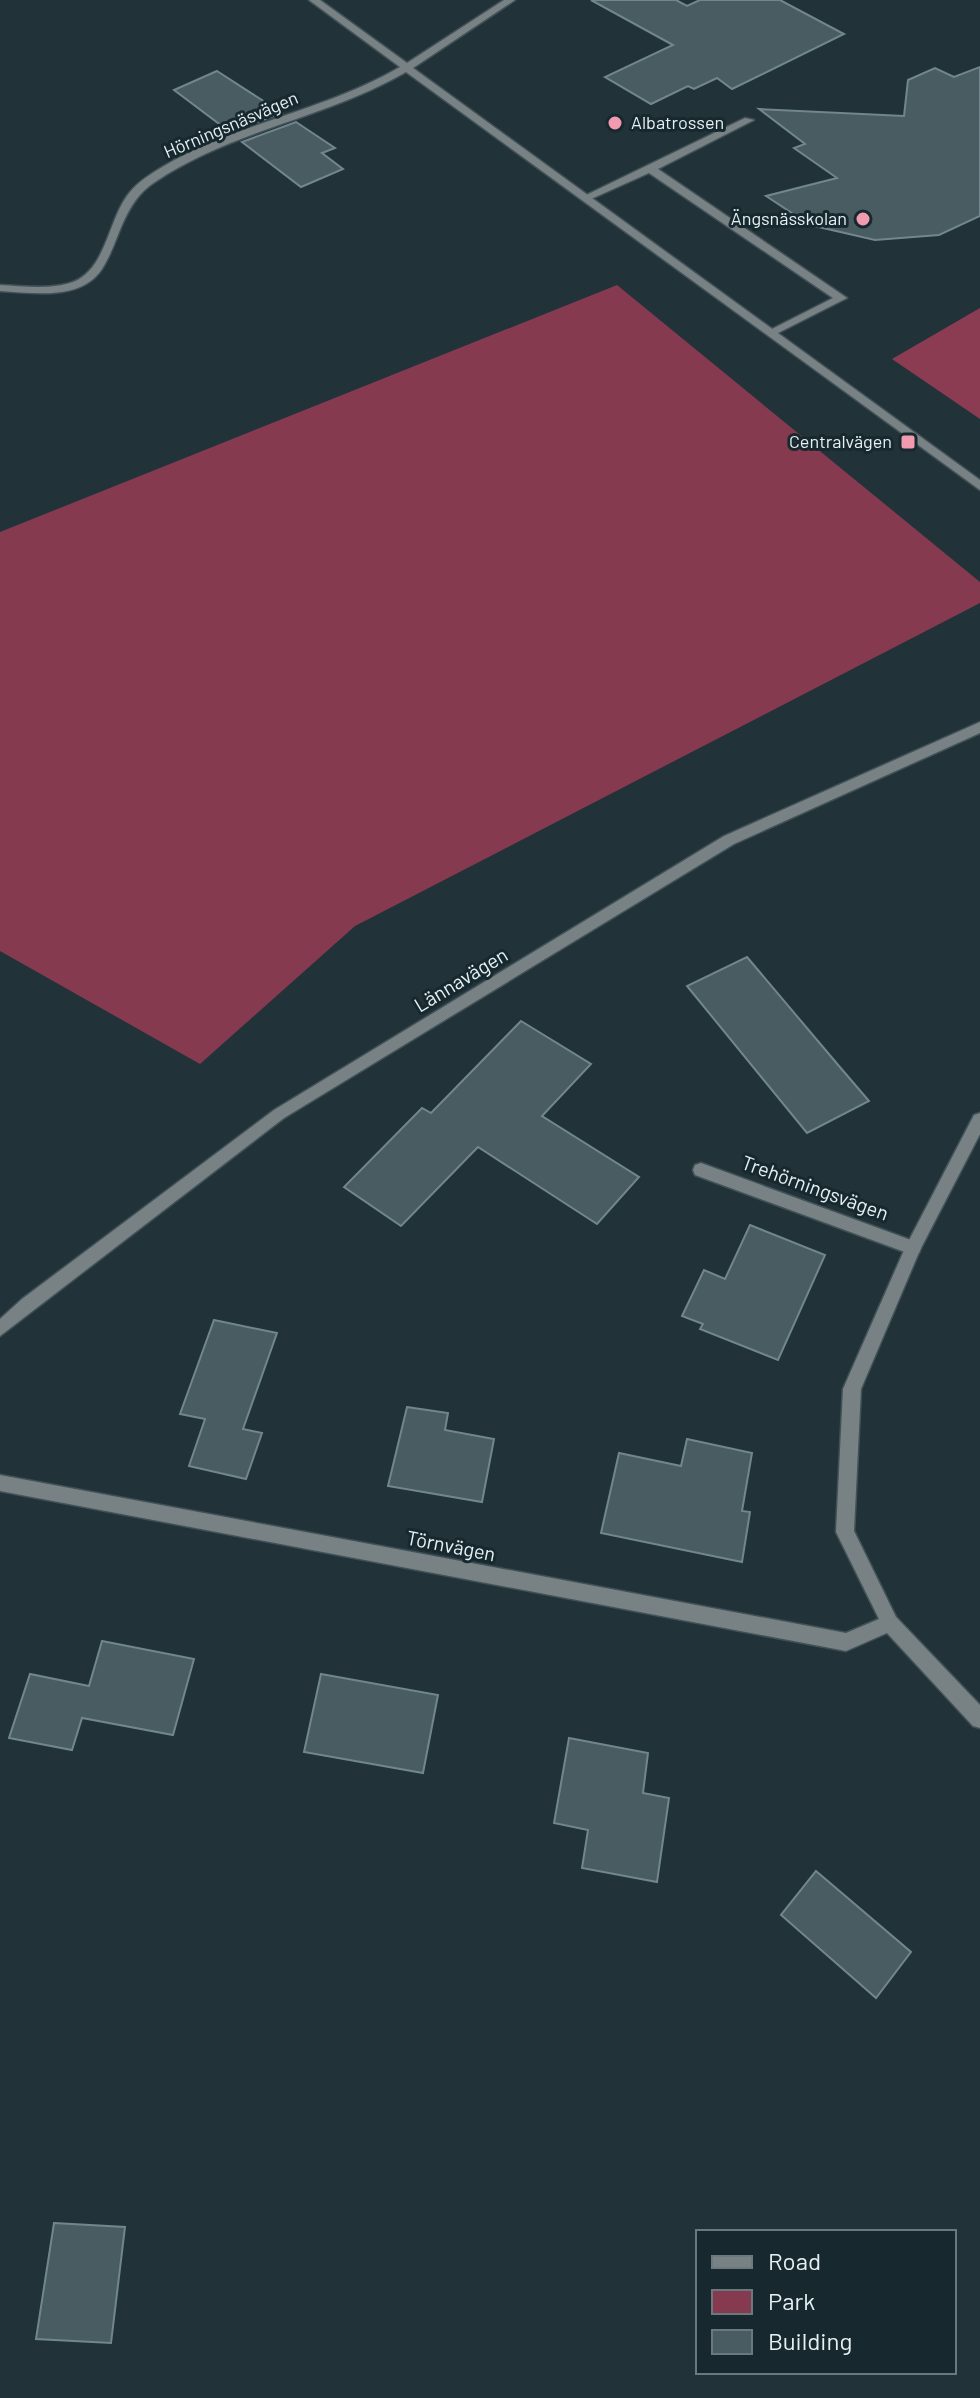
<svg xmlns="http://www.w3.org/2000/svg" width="980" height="2398" font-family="Barlow,sans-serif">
	<rect width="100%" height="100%" fill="#213339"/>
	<path fill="#863a50" d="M617,285L980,582V603L355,926L200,1064L0,951V532Z"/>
	<path fill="#8b3c53" d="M980,308V419L892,359Z"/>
	<path fill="#495c62" stroke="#72868d" stroke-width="2" d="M591,0H676L687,6L700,0H780L844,34L732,89L717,78L694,89L688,86L651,104L605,77L673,45Z
		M980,67V216L939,235L875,240L810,225L766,196L837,178L794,148L805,144L759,109L904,116L908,80L935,68L954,77Z
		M217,71L282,113L230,132L174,90Z
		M296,122L335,148L322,153L343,169L301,187L242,142Z
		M747,957L839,1066L869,1101L807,1133L687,986Z
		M521,1021L591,1064L542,1116L639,1177L597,1224L478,1147L401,1226L344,1187L422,1108L431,1113Z
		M750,1225L825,1255L778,1360L700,1329L703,1324L682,1316L704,1270L725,1279Z
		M214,1320L277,1333L243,1429L262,1433L246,1479L189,1466L205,1419L180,1414Z
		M407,1407L448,1413L445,1430L494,1439L482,1502L388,1486Z
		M687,1439L752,1453L742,1511L750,1512L742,1562L601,1533L619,1453L681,1466Z
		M102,1641L194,1659L173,1735L82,1718L72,1750L9,1738L30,1674L89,1686Z
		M321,1674L438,1695L423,1773L304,1752Z
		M569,1738L648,1753L643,1793L669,1798L657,1882L582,1868L588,1830L554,1823Z
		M816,1871L911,1952L876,1998L781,1915Z
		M54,2223L125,2227L111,2343L36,2339Z"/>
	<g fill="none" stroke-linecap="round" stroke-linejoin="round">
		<defs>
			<path id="service" d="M745,118L754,120L658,169L847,298L772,336L766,333L768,331L833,298L649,173L591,199L582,197Z
				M701,1163L919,1243L921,1248L919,1253L913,1255L695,1175L693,1170L695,1165Z"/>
			<path id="minor" d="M309,0H320L407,63L504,0H515L413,68L980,480V490L406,72C327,118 232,130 155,182C139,192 130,207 122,225C116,239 111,255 102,269C81,301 33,293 0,291V285C23,286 51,290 73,282C107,269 108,218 130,192C139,181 152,173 164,166C238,123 326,110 400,67Z
				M980,722V733L734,844L284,1118L0,1336V1319L22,1299L274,1110L724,836Z
				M980,1113V1134L920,1250L861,1389L854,1531L896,1617L980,1705V1728L973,1726L887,1633L846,1651L0,1491V1475L846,1633L879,1619L836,1532L843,1389L905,1248L974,1115Z"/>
		</defs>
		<use href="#service" stroke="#405157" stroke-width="3"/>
		<use href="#minor" stroke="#405157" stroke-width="3"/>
		<use href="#service" fill="#788184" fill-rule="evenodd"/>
		<use href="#minor" fill="#788184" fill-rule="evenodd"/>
	</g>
	<g fill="#f29aaf" stroke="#17292f" stroke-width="3">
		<circle cx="615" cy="123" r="8"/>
		<circle cx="863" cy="219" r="8"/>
		<rect x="900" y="434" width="16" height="16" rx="4"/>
	</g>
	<g text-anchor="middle" stroke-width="6" stroke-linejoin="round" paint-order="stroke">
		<g font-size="18" fill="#e4f0f3" stroke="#17292f" text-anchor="end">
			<text x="631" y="129" text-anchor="start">Albatrossen</text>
			<text x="847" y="225">Ängsnässkolan</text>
			<text x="892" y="448">Centralvägen</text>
		</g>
		<g font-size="18" fill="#e4f0f3" stroke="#17292f">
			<text transform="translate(231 125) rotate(-23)" y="6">Hörningsnäsvägen</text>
		</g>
		<g font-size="20" fill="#e4f0f3" stroke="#17292f">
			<text transform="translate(461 980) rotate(-31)" y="7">Lännavägen</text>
			<text transform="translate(815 1188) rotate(20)" y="7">Trehörningsvägen</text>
			<text transform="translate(451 1546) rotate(11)" y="7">Törnvägen</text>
		</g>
	</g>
	<rect x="696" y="2230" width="260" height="144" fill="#17292f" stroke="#69797d" stroke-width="2"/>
	<rect x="712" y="2256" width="40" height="12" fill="#788184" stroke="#69797d" stroke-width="2"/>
	<text x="768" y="2270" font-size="24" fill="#e4f0f3">Road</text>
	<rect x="712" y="2290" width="40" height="24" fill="#863a50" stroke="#69797d" stroke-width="2"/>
	<text x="768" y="2310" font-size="24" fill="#e4f0f3">Park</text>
	<rect x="712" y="2330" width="40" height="24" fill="#495c62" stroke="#69797d" stroke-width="2"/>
	<text x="768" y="2350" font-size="24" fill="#e4f0f3">Building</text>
</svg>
